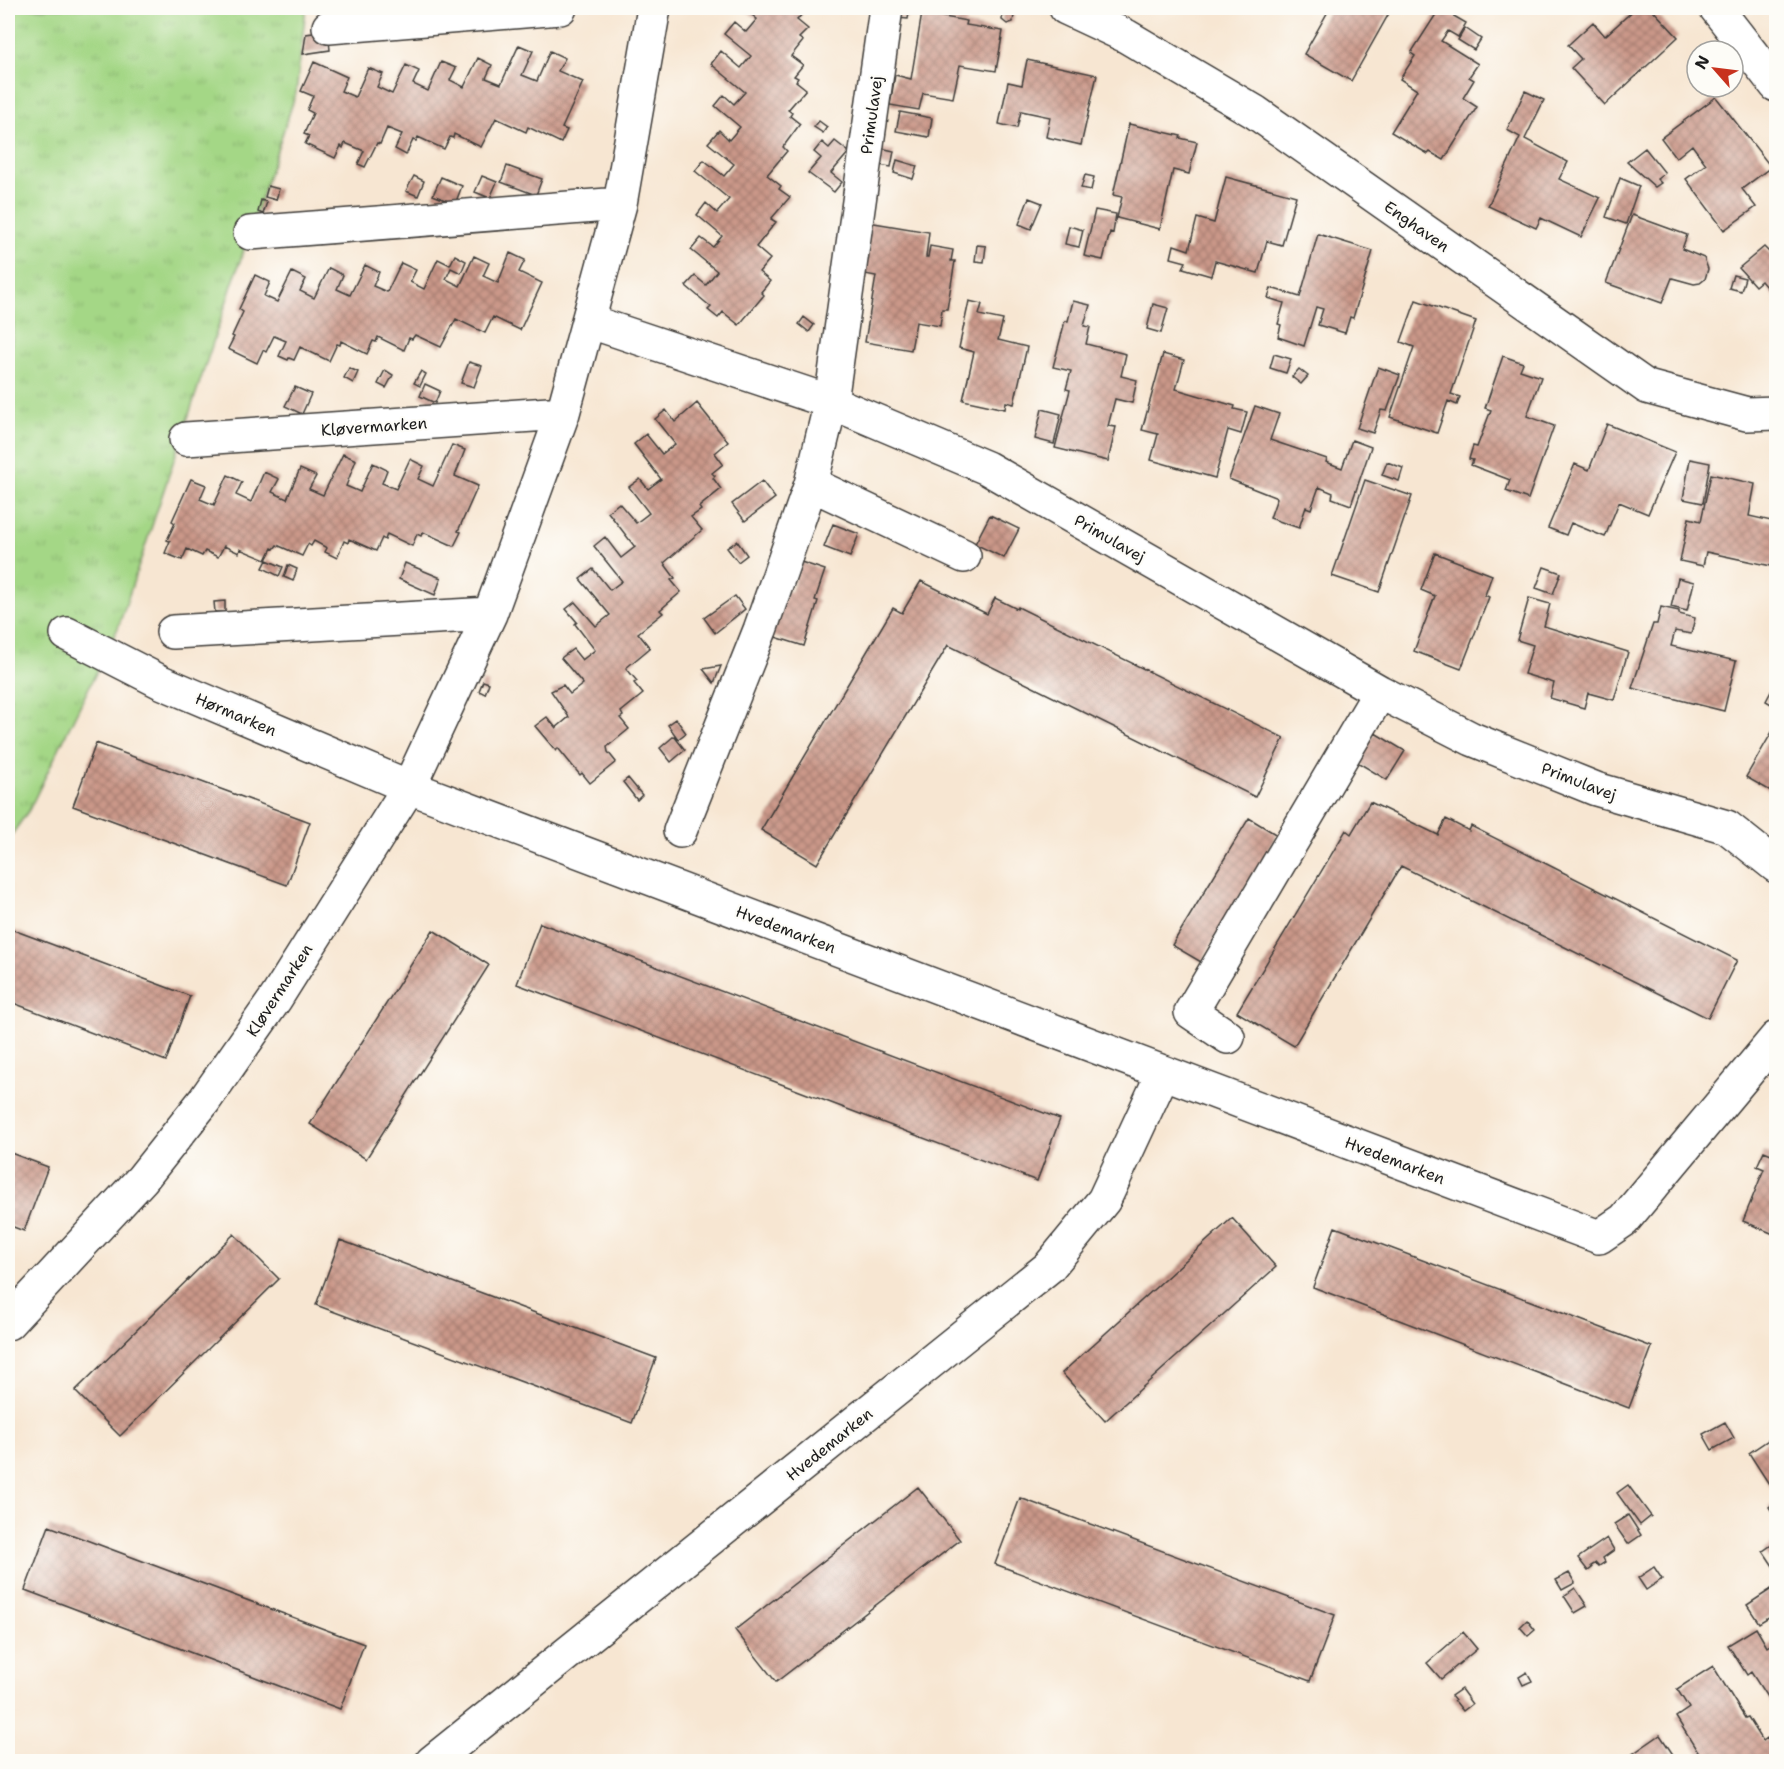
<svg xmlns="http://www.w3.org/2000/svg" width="1784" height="1769" font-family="'Shantell Sans',sans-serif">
	<defs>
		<pattern id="park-tufts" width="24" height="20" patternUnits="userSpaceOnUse" patternTransform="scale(1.5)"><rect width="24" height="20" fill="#a4d786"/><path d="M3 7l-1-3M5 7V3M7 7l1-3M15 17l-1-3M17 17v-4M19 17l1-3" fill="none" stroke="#8db873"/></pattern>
		<pattern id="building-cross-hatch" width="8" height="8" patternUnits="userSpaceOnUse" patternTransform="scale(1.5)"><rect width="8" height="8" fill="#cb9889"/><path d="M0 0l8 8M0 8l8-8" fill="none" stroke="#a47b6f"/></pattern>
	</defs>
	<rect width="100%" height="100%" fill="#fdfcf7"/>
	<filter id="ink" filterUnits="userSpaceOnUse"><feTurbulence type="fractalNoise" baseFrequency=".0167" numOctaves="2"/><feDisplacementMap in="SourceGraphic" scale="12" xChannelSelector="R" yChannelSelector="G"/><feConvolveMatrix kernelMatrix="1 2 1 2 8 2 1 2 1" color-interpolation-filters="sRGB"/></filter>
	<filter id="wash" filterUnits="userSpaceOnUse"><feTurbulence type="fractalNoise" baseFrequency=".008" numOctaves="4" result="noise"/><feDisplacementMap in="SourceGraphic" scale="24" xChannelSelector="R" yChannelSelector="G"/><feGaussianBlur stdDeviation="1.35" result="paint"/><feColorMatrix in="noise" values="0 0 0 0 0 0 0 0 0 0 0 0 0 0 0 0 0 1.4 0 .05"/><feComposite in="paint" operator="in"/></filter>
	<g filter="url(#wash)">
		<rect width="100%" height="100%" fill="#f7e6d2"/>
		<path fill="url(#park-tufts)" stroke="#607a51" stroke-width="1.5" d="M8,8H306L296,93L118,628L29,810L8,840V358C12,337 18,317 8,297Z"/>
		<g id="blocks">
			<path fill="url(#building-cross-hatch)" d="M743,8H807L797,20L808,29L799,38L803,41L791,56L803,65L794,76L798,78L796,81L806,89L788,110L792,113L790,116L800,124L783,147L787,151L767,175L781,186L779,189L790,197L771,219L776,222L756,247L770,259L759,272L770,281L761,292L764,295L739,325L723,312L718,318L708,310L711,307L686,286L695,276L706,285L717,271L691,250L701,238L713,247L722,236L697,215L706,203L717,213L729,199L695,171L704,160L724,176L734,164L708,143L719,130L729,140L740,127L715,106L724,95L734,104L745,92L711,64L721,51L741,68L751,56L724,34L734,22L746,32L757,19Z
				M1330,8H1392L1351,81L1304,54Z
				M1440,8L1466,23L1458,37L1448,31L1441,41L1478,64L1469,77L1474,80L1463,98L1477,107L1444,160L1430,152L1428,154L1391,132L1417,90L1400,79L1415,56L1411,53Z
				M1636,8H1651L1678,37L1605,105L1571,68L1581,59L1568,45L1593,22L1605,36Z
				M899,11L909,13L908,19L898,18Z
				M1009,11L1014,15L1013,22L1007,24L1002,20L1003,13Z
				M922,13L967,21L966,25L1003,31L996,71L960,65L953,98L923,93L919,110L890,105L895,75L911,79Z
				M1465,28L1481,39L1474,50L1458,40Z
				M328,31L330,50L303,54L306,34Z
				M519,45L533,51L522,75L537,81L550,51L565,58L558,71L583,82L562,128L567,130L561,143L528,127L526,132L496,118L481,147L454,134L453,138L450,137L444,149L418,137L416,141L413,140L406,155L395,149L402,134L387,128L380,144L377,143L365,167L358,164L364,151L345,143L343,148L341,146L335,158L305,144L309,136L304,134L313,113L307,110L313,96L301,91L314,62L347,77L341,91L355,97L368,68L383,74L377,87L392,94L406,65L419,71L413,84L428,91L441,62L456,68L450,80L464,87L478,58L492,65L486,78L501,84Z
				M1027,60L1097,75L1081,145L1046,137L1050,117L1021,111L1017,128L999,124L1008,82L1022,85Z
				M1525,91L1544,100L1525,139L1568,162L1559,179L1600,198L1581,237L1541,218L1536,228L1488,206L1520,137L1507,130Z
				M1716,97L1771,167L1742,189L1756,207L1724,230L1686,179L1706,164L1692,145L1676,158L1661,138Z
				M900,112L932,118L929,137L896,131Z
				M819,121L827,127L823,133L814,127Z
				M1129,124L1181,136L1180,138L1197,142L1189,174L1173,170L1160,229L1117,218L1122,197L1113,195Z
				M835,141L849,152L831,173L842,182L834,192L808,173L821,158L814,152L822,142L829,148Z
				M881,148L894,151L891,167L878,165Z
				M1645,148L1665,173L1657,179L1661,183L1655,187L1627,162Z
				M897,160L917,166L913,179L894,173Z
				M507,166L542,179L536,195L501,182Z
				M1085,175L1094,177L1091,190L1081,188Z
				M414,176L424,181L418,196L406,191Z
				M482,176L497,182L490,198L475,192Z
				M441,177L462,186L455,204L433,195Z
				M1226,177L1296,196L1282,245L1267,241L1258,273L1215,261L1211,276L1183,268L1186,262L1171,258L1174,245L1189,250L1197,218L1214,223Z
				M1620,178L1639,186L1626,224L1606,217Z
				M268,186L279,189L276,200L265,197Z
				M1029,198L1042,203L1031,229L1019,224Z
				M261,200L267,202L263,214L258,212Z
				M1095,210L1116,214L1113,233L1110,232L1103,260L1084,256Z
				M1632,215L1687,235L1682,249L1704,258L1708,269L1705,279L1700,283L1694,284L1672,278L1662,303L1606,283Z
				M868,222L929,232L926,257H928L930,246L953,250L951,261H955L947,309H942L940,326L916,322L911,350L865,342L876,276L860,273Z
				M1069,226L1083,230L1079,247L1065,244Z
				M1318,234L1373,251L1353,318L1350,317L1345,333L1318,325L1323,309L1316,307L1304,346L1278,337L1281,325L1278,324L1284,303L1268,298L1271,288L1300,297Z
				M977,245L986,246L984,262L975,261Z
				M1764,247L1776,259V299L1761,281L1755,286L1739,268Z
				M510,253L525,260L519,272L542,283L520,330L493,317L485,333L456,319L441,347L415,335L412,339L409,338L404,350L378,337L376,342L373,341L367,354L341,341L340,345L337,344L329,361L300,347L294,360L289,358L288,360L279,356L286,341L274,336L266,352L263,350L257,363L228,349L234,337L232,336L243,312L239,309L255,275L270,282L264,296L277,302L292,272L306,279L300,291L314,298L329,268L343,275L337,289L350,295L365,265L379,272L373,286L387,292L401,263L416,270L410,282L424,289L438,259L450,265L455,255L466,261L461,273L451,268L446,279L460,286L474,256L489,263L483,276L498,283Z
				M1733,275L1745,278L1741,291L1729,288Z
				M1416,300L1476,321L1451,394L1460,397L1457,405L1448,401L1437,433L1390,417L1414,347L1401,342Z
				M969,301L982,304L979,315L1003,320L998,340L1027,347L1014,404L1006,402L1005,409L963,400L974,352L959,348Z
				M1073,301L1090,305L1084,326L1090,327L1086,344L1126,354L1121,376L1137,380L1132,403L1115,399L1108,426L1116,427L1108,461L1055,448L1070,390L1066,389L1071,371L1053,367L1065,321H1068Z
				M1153,304L1168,308L1161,333L1147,329Z
				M804,317L814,325L809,332L799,324Z
				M1163,354L1184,360L1176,389L1235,406L1234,409L1247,412L1241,434L1228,430L1215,478L1151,460L1158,434L1142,430Z
				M1274,354L1291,359L1286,373L1270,368Z
				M1503,356L1523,363L1520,370L1541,377L1527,416L1554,426L1528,499L1506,491L1510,480L1471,465L1473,460L1469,459L1473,446L1477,447L1491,410L1485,408Z
				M469,362L482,366L474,387L461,383Z
				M1378,367L1400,375L1387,411L1381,410L1373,433L1357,428Z
				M349,368L358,372L353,383L344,378Z
				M1299,369L1308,376L1301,384L1292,377Z
				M385,370L393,375L386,388L378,384Z
				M421,371L426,374L420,386L414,383Z
				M425,384L440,391L435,403L420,396Z
				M295,387L311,394L302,414L285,406Z
				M697,403L728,442L715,453L723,464L712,473L715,476L713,478L721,489L699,507L701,510L691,517L702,530L664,563L675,578L671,580L681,592L660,610L663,613L638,633L650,648L626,668L637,681L634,683L643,694L621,712L623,716L620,718L629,729L607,747L608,752L616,762L590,783L582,773L580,775L558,748L556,751L535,726L547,717L556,728L569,717L551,691L563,685L570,694L583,684L561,658L573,649L582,660L595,650L575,624L577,622L566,609L575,602L596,626L610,615L580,579L593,569L610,590L622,581L594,546L605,537L621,558L635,547L608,512L619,503L636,523L649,513L629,487L640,479L648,489L661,479L634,444L646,434L662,454L675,444L655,419L666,410L675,422Z
				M1255,406L1279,414L1270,440L1327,459L1326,462L1342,468L1352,440L1371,447L1351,505L1332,498L1333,493L1319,487L1311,509L1306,507L1299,528L1270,518L1277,498L1229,479Z
				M1042,409L1061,414L1054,444L1035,439Z
				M1607,424L1675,452L1648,514L1619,502L1605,537L1571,523L1566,535L1548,528L1575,464L1589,470Z
				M452,445L465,450L455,476L478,486L458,531L461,532L454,546L423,532L421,536L417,534L412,546L387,534L385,540L382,538L376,551L349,539L348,543L344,541L337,558L325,552L327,548L314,541L311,546L308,544L302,556L277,545L274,549L272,548L266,560L240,549L239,553L224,546L218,557L205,551L202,556L187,549L182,560L165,553L170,541L167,540L175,523L172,521L191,479L206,485L200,499L214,505L228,475L242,482L236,495L251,502L264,472L279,479L272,492L287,499L300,469L316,476L309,489L323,495L343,454L356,460L346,486L360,492L373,463L387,470L382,483L396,489L410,459L424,466L418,479L433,486Z
				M1690,459L1710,463L1703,503L1683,499Z
				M1387,462L1403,468L1399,481L1382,475Z
				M1711,474L1755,484L1749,516L1776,522V567L1706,552L1703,566L1680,561L1689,518L1701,521Z
				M1365,480L1412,496L1379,592L1332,576Z
				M762,481L775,498L745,521L732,504Z
				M990,515L1019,529L1004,558L975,544Z
				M833,524L859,534L850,557L824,547Z
				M737,541L747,555L738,562L727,548Z
				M1435,553L1492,575L1485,595L1489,597L1461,669L1414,651L1435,596L1421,590Z
				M267,560L283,567L279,576L263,568Z
				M801,562L825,570L815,600L818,601L804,646L772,636L787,591L791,592Z
				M405,563L441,578L435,595L399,579Z
				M288,565L297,569L293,581L284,577Z
				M1544,567L1561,573L1553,594L1536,588Z
				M1678,578L1694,582L1687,611L1671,607Z
				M921,581L987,614L995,598L1017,609L1018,607L1284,738L1255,797L948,645L817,864L761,830L893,608L902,613Z
				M735,596L745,609L715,633L704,618Z
				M1529,598L1550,604L1544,626L1628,652L1614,700L1588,693L1584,708L1550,698L1554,683L1524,674L1533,645L1517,640Z
				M225,601V612H215L214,602Z
				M1661,607L1679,611V614L1695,618L1691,634L1675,631L1671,646L1736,661L1724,711L1632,688L1653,624H1657Z
				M721,666L714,683L703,669Z
				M483,681L489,683L485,694L479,691Z
				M1776,682V707L1766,701Z
				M676,719L686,733L678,739L668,725Z
				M1776,725V794L1746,777Z
				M1375,733L1405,751L1387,780L1357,762Z
				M674,736L685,750L671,762L660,748Z
				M96,743L310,822L287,885L73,806Z
				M628,778L642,795L637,800L623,782Z
				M1370,802L1438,835L1446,819L1469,831L1471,826L1737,960L1708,1018L1401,866L1294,1046L1237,1012L1346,830L1351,834Z
				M1249,818L1277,835L1201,962L1172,945Z
				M540,923L1060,1119L1037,1181L517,984Z
				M8,928L190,996L166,1061L8,1001Z
				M433,930L489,965L366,1159L310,1124Z
				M1764,1151L1776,1156V1235L1743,1221L1764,1169L1757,1166Z
				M8,1152L48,1167L24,1231L8,1225Z
				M1232,1218L1276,1267L1105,1421L1062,1373Z
				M1335,1227L1652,1347L1629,1408L1313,1287Z
				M234,1234L279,1279L120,1436L75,1391Z
				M340,1240L656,1358L632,1423L316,1305Z
				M1725,1422L1734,1438L1712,1450L1703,1434Z
				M1776,1435V1495L1749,1453Z
				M1628,1485L1651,1516L1640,1525L1617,1493Z
				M918,1487L960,1540L776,1682L735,1630Z
				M1020,1498L1335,1615L1310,1681L995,1564Z
				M1776,1502V1518L1769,1507Z
				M1628,1515L1641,1535L1628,1544L1614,1524Z
				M49,1526L364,1644L340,1709L25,1590Z
				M1607,1538L1614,1550L1603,1558L1605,1562L1599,1566L1596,1563L1591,1566L1592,1568L1588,1571L1578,1558Z
				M1776,1542V1563L1773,1566L1763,1551Z
				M1654,1567L1662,1579L1646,1590L1638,1578Z
				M1569,1573L1575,1583L1562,1590L1556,1580Z
				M1776,1586V1622L1772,1615L1759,1623L1747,1605Z
				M1575,1588L1587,1606L1575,1613L1564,1596Z
				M1527,1620L1535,1630L1528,1636L1520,1627Z
				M1756,1628L1767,1647L1776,1641V1711L1751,1672L1747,1675L1728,1645Z
				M1463,1632L1477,1649L1441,1679L1427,1663Z
				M1713,1666L1745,1718L1748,1717L1763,1741L1767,1738L1776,1754V1762H1704L1676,1717L1689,1708L1677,1689Z
				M1527,1672L1532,1681L1523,1685L1519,1677Z
				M1461,1689L1472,1704L1463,1711L1451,1696Z
				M1660,1735L1678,1762H1621Z"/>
		</g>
	</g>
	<g filter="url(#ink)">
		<use href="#blocks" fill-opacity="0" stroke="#3d3a37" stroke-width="1.5"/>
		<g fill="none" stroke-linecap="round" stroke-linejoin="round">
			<defs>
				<path id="minor" d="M1066,8L1126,36L1255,112L1647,387L1747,414L1776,413
					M1716,8L1776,85
					M329,27L560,8
					M250,233L620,204
					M588,321L831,402L987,468L1380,692L1472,739L1596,789L1727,827L1776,866
					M186,439L563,413
					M811,484L964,556
					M173,632L490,614
					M67,634L161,682L409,787L1599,1237L1624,1220L1776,1038
					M680,831L760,630L811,484L831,402L886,8
					M1228,1037L1191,1012L1380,692
					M8,1323L142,1179L204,1101L276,998L409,787L490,614L563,413L620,204L654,8
					M432,1762L1049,1267L1104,1200L1163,1073"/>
			</defs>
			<use href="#minor" stroke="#3d3a37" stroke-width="36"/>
			<use href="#minor" stroke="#fff" stroke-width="33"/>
		</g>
	</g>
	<g text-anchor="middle" stroke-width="4.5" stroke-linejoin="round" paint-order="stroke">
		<g font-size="16" fill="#1c1c1c" stroke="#fdfcf7">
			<text transform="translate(871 115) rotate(-82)" y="6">Primulavej</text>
			<text transform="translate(1417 226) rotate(35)" y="6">Enghaven</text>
			<text transform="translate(374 426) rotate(-4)" y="6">Kløvermarken</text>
			<text transform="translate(1110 538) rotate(30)" y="6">Primulavej</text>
			<text transform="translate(236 714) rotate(23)" y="6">Hørmarken</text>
			<text transform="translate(1579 781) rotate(21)" y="6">Primulavej</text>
			<text transform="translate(786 929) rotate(21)" y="6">Hvedemarken</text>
			<text transform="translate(279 990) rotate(-57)" y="6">Kløvermarken</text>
			<text transform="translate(1395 1160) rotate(21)" y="6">Hvedemarken</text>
			<text transform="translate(829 1444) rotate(-39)" y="6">Hvedemarken</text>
		</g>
	</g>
	<rect width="1784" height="1769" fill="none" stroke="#fdfcf7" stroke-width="30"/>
	<g transform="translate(1715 69) rotate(298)"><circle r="28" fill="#fdfcf7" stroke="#a3a29f" stroke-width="1.5"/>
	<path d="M0-4.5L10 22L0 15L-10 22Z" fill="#c8321e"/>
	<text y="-9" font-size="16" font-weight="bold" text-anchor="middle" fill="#1c1c1c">N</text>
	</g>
</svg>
